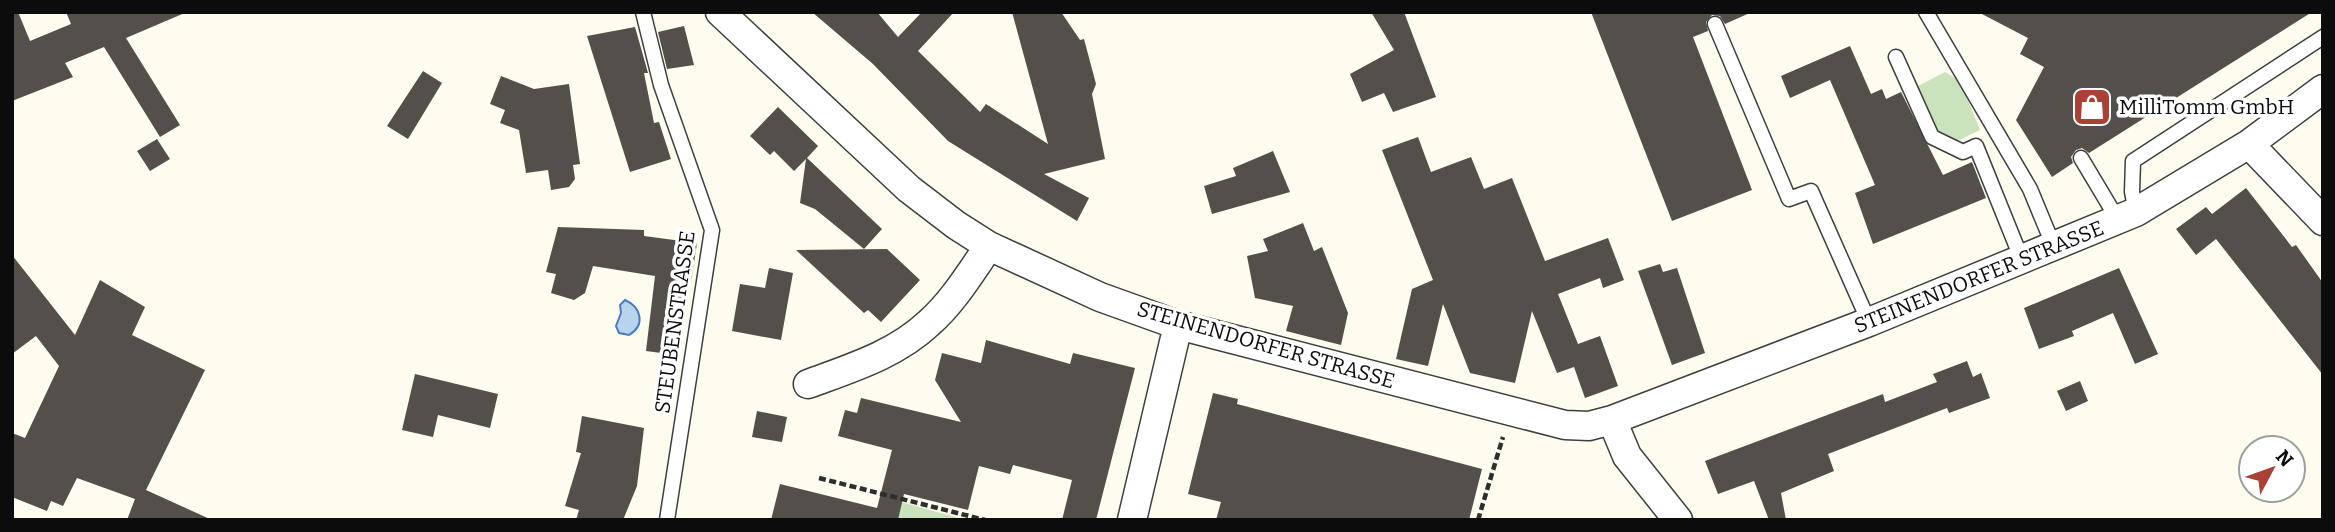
<svg xmlns="http://www.w3.org/2000/svg" width="2335" height="532" font-family="Bitter,serif">
	<rect width="100%" height="100%" fill="#fdfcee"/>
	<path fill="#cbe3bc" d="M1945,72L1960,81L1980,130L1957,141L1937,134L1918,86Z
		M901,502L966,520H898Z"/>
	<path fill="#b9d3ee" stroke="#497ebb" stroke-width="2" d="M625,300C641,307 646,325 629,335L619,333L616,326L621,313L620,305Z"/>
	<path fill="#534f4a" d="M12,12H18L30,41L71,24L66,12H187L126,38L180,125L160,137L104,47L65,63L73,77L12,101Z
		M812,12H877L898,37L922,12H954L918,51L980,112L986,104L1048,144L1012,12H1061L1080,40L1084,39L1096,84L1092,94L1105,159L1044,174L1089,198L1077,221L948,141L873,64Z
		M1371,12H1404L1436,97L1393,112L1384,93L1362,102L1350,74L1394,50Z
		M1591,12H1752L1725,24L1720,16L1712,15L1706,22L1708,31L1693,37L1752,190L1672,221Z
		M1978,12H2312L2089,153L2082,148L2076,150L2071,157L2073,163L2052,177L2016,120L2044,67L2020,54L2028,38Z
		M684,26L694,65L667,69L658,32Z
		M635,27L648,73H644L654,123L659,122L671,159L630,172L587,36Z
		M1850,46L1871,94L1882,89L1886,99L1901,92L1943,175L1972,162L1986,198L1873,244L1855,193L1875,185L1830,80L1790,98L1781,76Z
		M423,71L442,83L408,139L387,126Z
		M501,76L534,89L569,84L580,164L573,165L575,179L569,187L551,190L548,170L526,173L519,130L500,123L505,110L490,104Z
		M778,107L818,146L807,158L882,229L864,249L815,209L800,203L806,159L794,171L774,151L770,155L750,136Z
		M1418,137L1431,172L1471,157L1484,189L1512,178L1545,261L1608,238L1624,280L1603,288L1600,278L1558,294L1578,344L1600,336L1618,386L1585,398L1574,367L1557,373L1532,311L1515,383L1470,373L1443,304L1428,366L1396,359L1412,289L1433,280L1382,150Z
		M157,139L170,159L150,171L137,151Z
		M1273,151L1290,192L1212,214L1204,186L1236,176L1233,168Z
		M2246,188L2292,247L2296,245L2323,283V375L2216,239L2196,255L2176,229L2206,207L2212,214Z
		M1303,223L1314,251L1322,247L1348,313L1341,345L1286,331L1293,306L1255,298L1247,256L1268,251L1263,239Z
		M558,227L644,230V236L697,243L691,282L686,281L677,355L646,351L655,276L593,266L585,293L574,300L551,293L556,274L546,272Z
		M887,249L920,280L881,322L868,310L864,313L796,250Z
		M12,255L75,335L100,280L145,307L132,335L205,370L146,490L212,520H127L135,499L77,478L63,506L51,501L47,511L12,497V433L25,438L59,366L36,336L12,354Z
		M1660,264L1663,272L1677,268L1705,353L1672,365L1638,271Z
		M769,268L793,273L781,340L732,331L740,284L765,288Z
		M2119,268L2158,354L2135,364L2113,313L2072,331L2074,336L2039,349L2024,308Z
		M986,340L1070,364L1073,353L1135,368L1096,520H1062L1072,480L1013,465L1010,474L979,466L968,510L904,494L898,520H771L780,484L877,508L892,450L838,436L845,410L857,413L861,398L961,422L935,380L942,353L981,363Z
		M1967,361L1973,377L1981,373L1990,398L1949,413L1947,408L1828,454L1834,471L1781,493L1786,520H1769L1754,481L1718,494L1705,461L1883,394L1885,402L1937,382L1933,374Z
		M415,374L498,394L490,428L438,415L433,437L402,430Z
		M2080,381L2088,401L2066,411L2057,391Z
		M1213,393L1238,399L1237,404L1482,469L1469,520H1216L1221,502L1188,494Z
		M757,411L787,417L782,442L752,437Z
		M582,416L644,428L637,486L623,520H576L579,510L565,506L581,453L576,452Z"/>
	<g fill="none" stroke-linecap="round" stroke-linejoin="round">
		<defs>
			<path id="lane" d="M643,12L661,85L712,230L667,520
				M1926,12L2030,189L2054,247
				M1715,24L1789,199L1811,191L1869,322
				M1896,57L1932,137L1963,152L1976,146L2022,260
				M2081,158L2118,220
				M2136,212L2132,192L2133,161L2323,37"/>
			<path id="street" d="M720,12L909,189L956,225L989,246L1100,297L1178,325L1565,425L1589,426L1612,420L1869,322L2136,212L2249,144L2323,89
				M2249,144L2323,221
				M808,384C851,368 895,355 929,323C953,302 971,272 989,246
				M1612,420L1627,456L1678,520
				M1132,520L1178,325"/>
		</defs>
		<use href="#lane" stroke="#3f3f3f" stroke-width="17"/>
		<use href="#street" stroke="#3f3f3f" stroke-width="31"/>
		<path stroke="#2e2e2e" stroke-width="4.5" stroke-dasharray="7 3.5" stroke-linecap="butt" d="M819,478L985,520
			M1478,520L1503,437"/>
		<use href="#lane" stroke="#fff" stroke-width="14"/>
		<use href="#street" stroke="#fff" stroke-width="28"/>
	</g>
	<defs>
		<symbol id="shop-square" viewBox="-11 -11 22 22"><rect x="-9" y="-9" width="18" height="18" rx="4" fill="#aa4137" stroke="#fff"/><path d="M-5-2.5h2.3a2.7 3.5 0 0 1 5.4 0H5L5.5 6h-11ZM-1.5-2.5h3a1.5 2.3 0 0 0-3 0Z" fill="#fff"/></symbol>
	</defs>
	<g fill-rule="evenodd">
		<use href="#shop-square" x="2070" y="85" width="44" height="44"/>
	</g>
	<g text-anchor="middle" stroke-width="7" stroke-linejoin="round" paint-order="stroke">
		<g font-size="21" fill="#0c0c0c" stroke="#fff" text-anchor="start">
			<text x="2119" y="114">MilliTomm GmbH</text>
		</g>
		<g font-size="21" fill="#0c0c0c" stroke="#fff">
			<text transform="translate(1979 277) rotate(-22)" y="7">STEINENDORFER STRASSE</text>
			<text transform="translate(675 322) rotate(-82)" y="7">STEUBENSTRASSE</text>
			<text transform="translate(1266 345) rotate(16)" y="7">STEINENDORFER STRASSE</text>
		</g>
	</g>
	<rect width="2335" height="532" fill="none" stroke="#0c0c0c" stroke-width="28"/>
	<g transform="translate(2272 469) rotate(49)"><circle r="33" fill="#ffffff" stroke="#9e9e9e" stroke-width="2"/>
	<path d="M0-5L12 26L0 18L-12 26Z" fill="#aa4137"/>
	<text y="-10" font-size="19" font-weight="bold" text-anchor="middle" fill="#0c0c0c">N</text>
	</g>
</svg>
